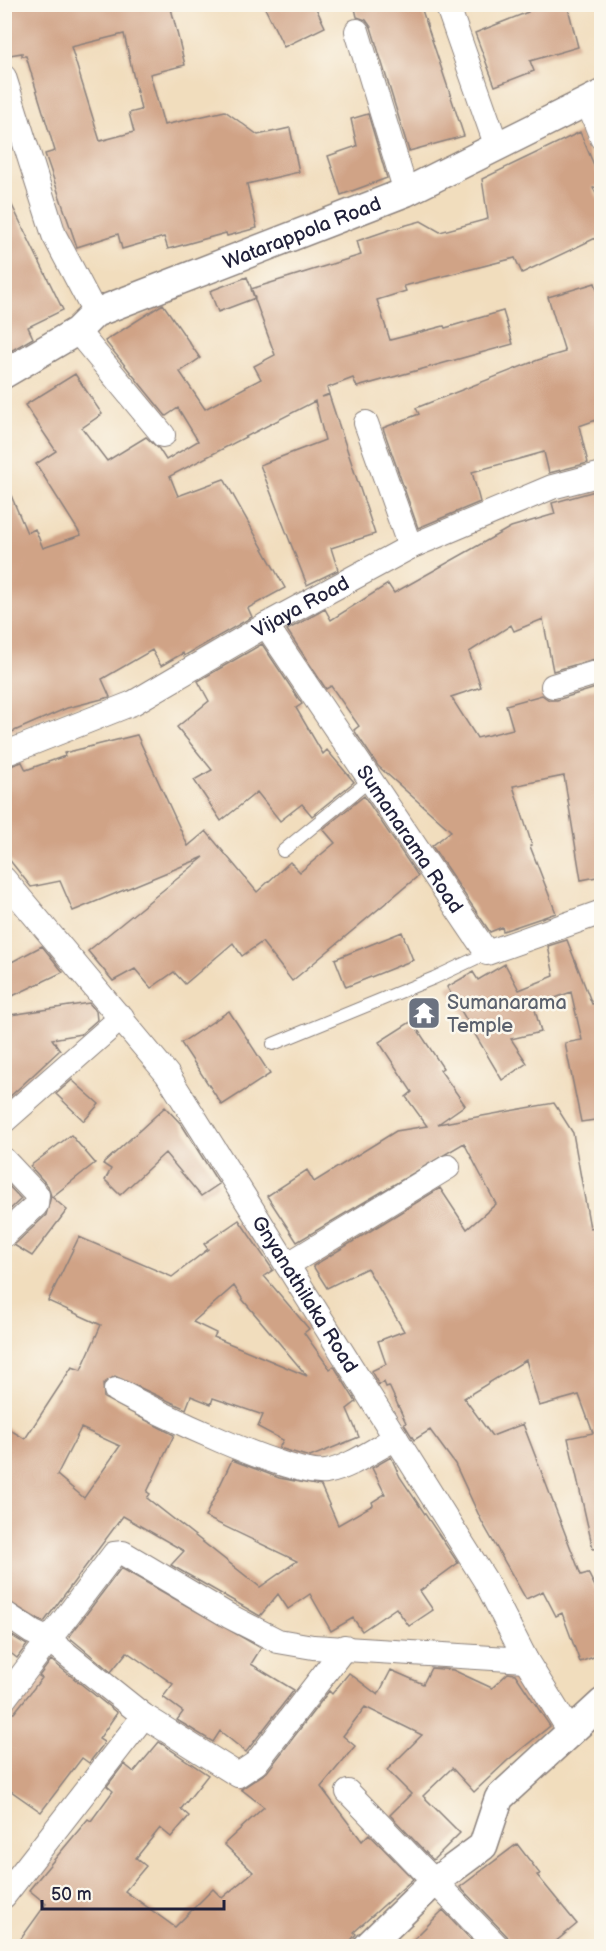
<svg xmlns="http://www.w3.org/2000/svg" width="606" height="1951" font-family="'Balsamiq Sans',sans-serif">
	<rect width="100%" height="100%" fill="#fbf7ec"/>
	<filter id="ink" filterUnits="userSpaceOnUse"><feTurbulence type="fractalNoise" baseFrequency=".0167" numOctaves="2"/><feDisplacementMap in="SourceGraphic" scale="12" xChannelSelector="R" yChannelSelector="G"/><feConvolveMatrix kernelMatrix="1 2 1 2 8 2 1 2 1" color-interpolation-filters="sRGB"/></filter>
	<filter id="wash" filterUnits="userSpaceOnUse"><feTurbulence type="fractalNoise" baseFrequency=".008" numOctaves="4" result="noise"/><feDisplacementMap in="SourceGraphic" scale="24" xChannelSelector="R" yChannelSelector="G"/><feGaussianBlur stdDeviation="1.35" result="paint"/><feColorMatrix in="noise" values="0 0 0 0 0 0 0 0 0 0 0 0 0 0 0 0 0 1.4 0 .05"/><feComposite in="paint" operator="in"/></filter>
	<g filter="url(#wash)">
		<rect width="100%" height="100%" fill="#f1ddbd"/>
		<g id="blocks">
			<path fill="#d0a386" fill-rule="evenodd" d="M4,4H170L185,65L150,74L164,125L225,111L258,135L290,128L299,172L247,184L257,228L227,236L226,233L168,249L164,237L122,249L118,234L77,247L45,154L55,151L26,56H22V53L10,55L4,29ZM124,34L141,110L129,113L134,132L100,141L71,47Z
				M263,4H314L325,27L284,47Z
				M354,4H420L464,136L409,151L371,27L366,20L357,17Z
				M526,4H567L578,47L530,61L534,71L495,86L475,33L528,12Z
				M368,114L387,178L341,195L328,156L357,146L351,119Z
				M580,132L602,184L593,188L602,205V235L522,273L515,258L404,286L406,291L377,300L390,340L444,326L445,328L503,311L513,344L357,387L353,378L327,388L329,394L322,397L329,395L375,534L331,548L338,570L307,585L260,465L325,440L315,401L170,476L178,496L224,479L285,588L248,608L252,617L184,656L183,653L161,666L152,650L102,679L110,697L67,708L12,732L4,715V479L27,533L35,529L43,548L81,535L36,464L56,451L25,405L75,374L102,414L82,428L107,461L146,437L159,449L166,460L198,441L178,408L166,416L105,341L163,304L200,358L180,372L205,409L261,379L254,366L275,355L251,289L361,255L357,241L392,229L421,221L440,232L488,219L482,179Z
				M4,189L63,310L28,327L33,338L4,355Z
				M247,277L255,298L218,312L210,291Z
				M595,283L602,305V418L579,426L588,463L549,473L544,452L472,472L480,502L418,528L383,428L419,414L416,408L538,360L565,352L548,297Z
				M602,489V657L553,671L543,619L514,631L511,625L469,652L481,687L451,697L477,738L513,729L506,705L542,695L549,700H557L602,686V876L581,880L564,776L513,786L532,845L530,846L556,913L503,931L502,927L490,932L432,846L451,831L378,766L354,730L359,726L331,686L326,689L287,630L325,609L331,620L388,584L394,593L511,527L555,514L552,503Z
				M262,644L302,704L296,708L323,754L327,750L354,782L312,816L302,804L280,821L257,792L221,821L194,780L212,770L177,727L209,701L198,681Z
				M137,735L188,846L206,831L257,892L290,862L300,872L335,843L323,829L364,796L418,876L292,981L262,942L242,956L233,943L185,984L174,972L151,988L135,969L113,981L88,951L204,857L73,911L60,881L31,887L4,853V768L22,762L26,770L65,756L64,753Z
				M402,932L413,960L346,987L335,959Z
				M567,940L592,1004L602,1001V1119L581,1122L565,1043L582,1040L571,992L534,1006L541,1032L511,1039L527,1063L502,1080L447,987L473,972L478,980L505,964L519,990L554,976L548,946Z
				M42,946L63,972L4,1000V966Z
				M89,1003L96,1011L97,1020L81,1034L52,1039L60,1050L4,1102V1016Z
				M229,1011L270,1074L222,1105L181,1043Z
				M412,1021L443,1068L440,1070L465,1105L438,1124L554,1103L573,1133L590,1228L602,1226V1548L593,1549L568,1438L593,1433L579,1395L539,1406L526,1360L464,1398L492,1436L523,1424L581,1575L588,1573L602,1600V1654L580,1662L562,1613L556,1616L543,1591L526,1599L482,1522L455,1464L430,1430L414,1440L404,1424L406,1423L389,1386L386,1387L384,1382L379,1385L371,1371L386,1364L378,1341L404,1331L367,1268L327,1288L313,1266L440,1188L467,1229L496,1204L464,1143L297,1242L267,1196L307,1170L314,1182L396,1131L427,1126L406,1097L412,1092L379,1042Z
				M72,1080L99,1104L84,1121L56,1094Z
				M165,1107L182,1125L219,1184L201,1196L165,1153L120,1195L105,1180L111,1169L103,1164Z
				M71,1135L95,1163L52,1197L67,1210L32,1256L14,1245L46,1215L51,1196L48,1186L30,1166Z
				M7,1184L21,1199L4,1215V1185Z
				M239,1220L273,1270L264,1276L309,1329L304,1333L330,1369L334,1366L356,1402L347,1409L359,1437L310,1457L279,1448L283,1440L258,1427L263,1415L213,1398L211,1404L191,1396L186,1409L115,1376L103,1384L104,1398L174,1435L147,1492L150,1494L147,1498L260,1587L297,1561L205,1517L232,1460L279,1478L321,1486L338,1525L373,1505L372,1502L385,1494L372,1468L391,1457L400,1477L458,1563L420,1591L433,1610L409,1626L396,1608L362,1631L353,1618L331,1631L310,1594L288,1609L278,1594L260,1616L171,1565L184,1551L123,1516L44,1622L39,1620L4,1599V1426L25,1439L72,1367L81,1370L101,1325L48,1301L79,1237L172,1277L208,1249L204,1244ZM234,1286L243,1300L307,1376L214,1337L216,1333L193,1322ZM81,1428L120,1446L84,1498L57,1475Z
				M121,1568L261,1648L251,1664L294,1690L246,1752L220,1731L213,1742L177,1720L183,1712L163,1697L173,1684L127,1652L111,1672L69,1637Z
				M4,1631L27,1645L17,1658L4,1648Z
				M51,1660L117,1713L99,1739L104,1742L102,1746L89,1763L82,1758L41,1812L4,1786V1713H14L42,1678L39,1676Z
				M431,1668L453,1670L492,1688L508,1673L515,1674L550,1726L508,1760L474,1792L452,1768L423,1796L460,1833L433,1860L390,1815L411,1794L387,1770L422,1735L365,1707L343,1736L355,1746L321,1787L362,1841L369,1834L413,1879L354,1932L356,1934L346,1947H15L46,1904L29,1890L88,1819L91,1821L113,1791L107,1786L124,1764L134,1772L159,1742L208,1775L181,1809L189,1816L171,1837L160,1828L136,1858L146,1866L125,1891L175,1927L213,1889L222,1898L253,1872L224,1844L264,1807L241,1789L267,1772L329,1691L332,1694L349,1673L378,1695L391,1670L423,1684Z
				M517,1844L540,1874L537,1875L577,1924L549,1947H512L507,1936L460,1887Z
				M443,1910L476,1945L406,1947Z"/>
		</g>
	</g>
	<g filter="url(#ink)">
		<use href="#blocks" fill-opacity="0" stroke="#8a807c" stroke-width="1.5"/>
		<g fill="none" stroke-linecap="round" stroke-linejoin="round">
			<defs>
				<path id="service" d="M283,851L370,780
					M273,1044L434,978L487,953"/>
				<g id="minor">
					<path d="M447,4L497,147"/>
					<path d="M357,31L406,192"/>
					<path d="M4,77L54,235L95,313"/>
					<path d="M588,103L602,138"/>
					<path d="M77,331L163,435"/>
					<path d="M366,423L410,547"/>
					<path id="s1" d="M266,625L487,953L602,912"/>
					<path d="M553,686L602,671"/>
					<path id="s2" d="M4,754L133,703L266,625L410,547L552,487L602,474"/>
					<path id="s3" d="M4,879L167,1074L485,1580L526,1660L571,1733"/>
					<path d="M4,1121L122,1017"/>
					<path d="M4,1160L37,1195L36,1205L4,1235"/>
					<path d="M287,1265L448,1167"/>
					<path d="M116,1390C151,1410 290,1477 326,1472C349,1468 375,1449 396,1438"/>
					<path d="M4,1613L32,1632L49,1640L144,1716L238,1775L256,1763L345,1647"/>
					<path d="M4,1699L114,1554L123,1553L229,1616L278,1641L313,1647L526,1660"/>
					<path d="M348,1792L497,1946"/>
					<path d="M4,1896L144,1716"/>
				</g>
				<g id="tertiary">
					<path id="s4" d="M4,374L77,331L95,313L406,192L602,94"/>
					<path d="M368,1946L433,1883L483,1846L499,1798L602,1703"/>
				</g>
			</defs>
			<use href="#service" stroke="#8a807c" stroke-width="14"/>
			<use href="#minor" stroke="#8a807c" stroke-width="26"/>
			<use href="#tertiary" stroke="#8a807c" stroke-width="31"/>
			<use href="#service" stroke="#fff" stroke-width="12"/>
			<use href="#minor" stroke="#fff" stroke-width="24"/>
			<use href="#tertiary" stroke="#fff" stroke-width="28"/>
		</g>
	</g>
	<defs>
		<symbol id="temple-square" viewBox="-11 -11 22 22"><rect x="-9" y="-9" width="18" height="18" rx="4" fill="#6b7280" stroke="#fbf7ec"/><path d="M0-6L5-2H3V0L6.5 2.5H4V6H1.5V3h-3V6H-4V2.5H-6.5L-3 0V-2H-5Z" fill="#fff"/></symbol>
	</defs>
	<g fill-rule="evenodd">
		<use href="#temple-square" x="405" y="994" width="38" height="38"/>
	</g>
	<g text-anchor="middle" stroke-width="5" stroke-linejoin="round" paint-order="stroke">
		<g font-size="20" fill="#22223b" stroke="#fbf7ec">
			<text dy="7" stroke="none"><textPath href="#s4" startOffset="332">Watarappola Road</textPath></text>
			<text dy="7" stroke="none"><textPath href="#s2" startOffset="332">Vijaya Road</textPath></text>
			<text dy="7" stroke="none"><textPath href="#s1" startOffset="258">Sumanarama Road</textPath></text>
			<text dy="7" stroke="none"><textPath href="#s3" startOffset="514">Gnyanathilaka Road</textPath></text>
		</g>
		<g font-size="20" fill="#5b616d" stroke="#fbf7ec" text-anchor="start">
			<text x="447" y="1009">Sumanarama<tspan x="447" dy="23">Temple</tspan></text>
		</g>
	</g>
	<rect width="606" height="1951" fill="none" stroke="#fbf7ec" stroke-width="24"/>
	<path d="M42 1900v9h182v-9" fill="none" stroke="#22223b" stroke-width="3"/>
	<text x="51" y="1900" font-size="18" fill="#22223b" stroke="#fbf7ec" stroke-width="4.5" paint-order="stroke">50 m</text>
</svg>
